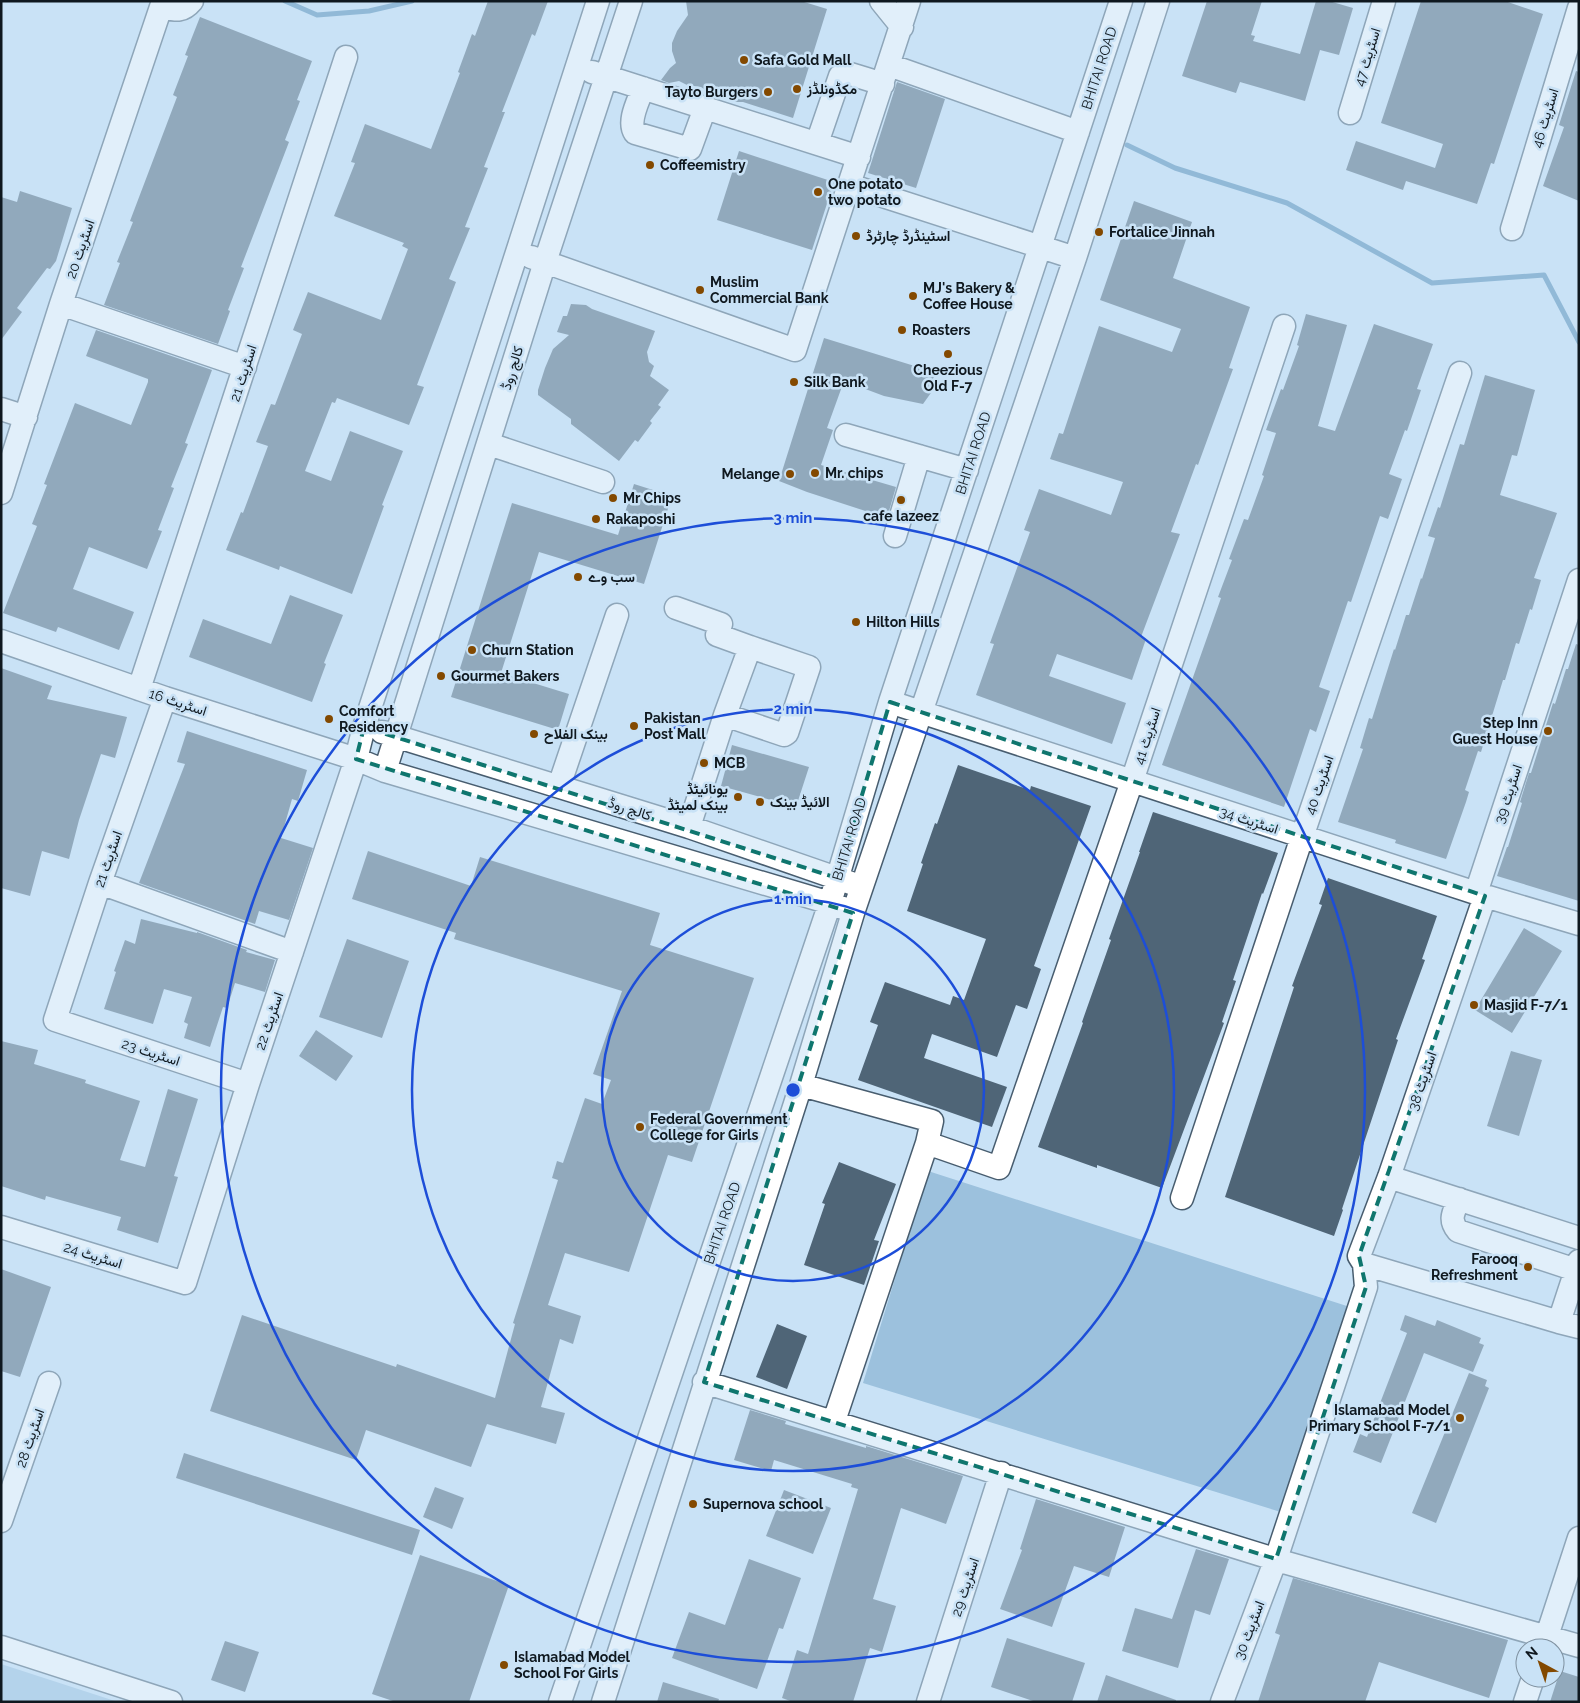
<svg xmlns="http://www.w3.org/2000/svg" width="1580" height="1703" font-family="Raleway,Vazirmatn,sans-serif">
	<rect width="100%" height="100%" fill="#c9e2f6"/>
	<path fill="#9cc1dd" d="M928,1171L1353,1308L1284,1513L863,1383Z
		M1,1664L118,1702H1Z"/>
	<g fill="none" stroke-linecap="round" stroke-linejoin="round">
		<path stroke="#4e88b2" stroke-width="5" d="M285,1L317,15L369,11L412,1
			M1127,145L1175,168L1287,203L1432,283L1544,275L1579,342"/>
	</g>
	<path fill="#4f6577" d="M488,1H548L535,36L532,34L502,112H505L484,167L488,168L465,227L470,228L449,279L456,282L417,385L424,387L409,425L337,398L335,403L332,402L305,471L331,481L350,431L403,451L382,505L384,506L352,594L280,566L279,570L226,550L241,512L243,513L268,446L256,442L271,404L275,405L302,334L293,330L308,292L381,320L408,249L402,246L404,243L334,216L355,163L351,162L365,124L431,149L460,73L458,72L472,34L475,36Z
		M686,1H801L827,9L793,118L743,102H734L722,94L713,95L701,87L687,85L679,81L669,83L661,80L670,68L676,63L672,51V43L677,31L688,15Z
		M1207,1H1262L1251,35L1255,36L1253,41L1300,54L1316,1H1329L1353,8L1339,55L1320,50L1305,101L1240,82L1236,93L1182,76Z
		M1421,1H1505L1543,14L1494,164L1491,163L1477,204L1406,181L1403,190L1346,170L1356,141L1435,168L1443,144L1381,123Z
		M200,17L312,61L297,100L300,101L285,140L289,142L241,267L244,268L228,310L230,311L218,344L104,305L120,263L117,262L133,222L130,221L177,97L173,95L188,56L185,55Z
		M1576,71L1579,72V201L1543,186L1564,127L1559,125Z
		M897,82L945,99L916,188L868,173Z
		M739,151L834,182L812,250L717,220Z
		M20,191L72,208L56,261L50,269L47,268L17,308L22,312L1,340V197L17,202Z
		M1134,201L1192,222L1173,278L1250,307L1229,368L1233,369L1198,465L1196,464L1171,532L1180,534L1141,637L1146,639L1132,680L1057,654L1049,676L1126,703L1112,744L976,695L994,644L990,643L1030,532L1024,530L1039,489L1111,515L1123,482L1050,459L1059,433L1063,434L1099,326L1172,352L1181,329L1100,300Z
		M571,304L586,305L592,309L655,331L647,352L649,362L654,366L650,376L669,390L658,405L661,407L650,421L652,423L638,442L635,440L619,461L571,424V419L538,395V390L545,368L553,349L569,335L557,332L563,316H567Z
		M1306,314L1347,325L1318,426L1335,431L1374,324L1433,344L1417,389L1421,390L1407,431L1405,430L1389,474L1402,479L1388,519L1380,516L1351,602L1348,601L1319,687L1330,691L1316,732L1310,729L1284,807L1162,765L1221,598L1218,597L1232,560L1229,559L1244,519L1248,520L1264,476L1262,475L1276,433L1266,430L1281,389L1283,390L1299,346L1297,345Z
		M96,330L212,370L185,443L188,444L171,487L174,488L158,530L162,531L147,569L89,547L73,589L134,612L119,650L58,627L56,632L3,613L37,526L32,524L47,485L44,484L75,403L131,425L148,382V379L86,356Z
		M824,338L934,372L933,390L923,404L884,396L844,381L827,428L833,430L821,465L896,487L887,518L807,492L779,481Z
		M1485,375L1535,390L1517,456L1512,455L1500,495L1557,513L1534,578L1541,580L1532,610L1530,609L1519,644L1516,643L1505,680H1503L1481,752L1478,751L1465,790L1469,792L1466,802L1446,859L1395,843L1396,840L1338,822L1363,749L1360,748L1369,718L1372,719L1394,649L1395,650L1406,615H1409L1421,578L1422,579L1435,538L1428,536L1438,507L1440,508L1460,444L1464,445Z
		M634,484L672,496L644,584L539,552L501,673L569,694L558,730L451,697L512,503L618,535Z
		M290,595L343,615L324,663L326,664L312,702L189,657L203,619L271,644Z
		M1576,644L1579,645V901L1497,876L1507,847H1508L1522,803L1520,802L1529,773H1531L1553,703L1555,704L1566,669H1568Z
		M1,668L52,686L47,699L127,717L115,758L101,754L79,820L69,859L42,851L30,896L1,888Z
		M187,731L307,770L298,801L292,799L281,838L313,848L289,920L259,911L255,924L139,883L185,764L177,762Z
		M732,745L809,767L796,807L721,786Z
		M958,765L1030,790L1031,786L1091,806L1034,966L1041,969L1027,1009L1016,1005L997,1057L932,1034L924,1058L1007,1087L992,1127L858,1080L878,1025L870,1022L885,982L950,1005L953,996L964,1000L986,939L907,911L923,864L921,863L935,823L937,824Z
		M1153,812L1278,853L1263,894L1262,893L1233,980L1236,981L1222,1022L1224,1023L1162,1188L1097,1165V1168L1038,1147L1083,1023L1082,1022L1111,940L1109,939L1140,852H1139Z
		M368,851L471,886L480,857L660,913L650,945L754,978L692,1162L668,1155L629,1272L565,1253L548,1305L581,1316L573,1344L560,1339L541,1407L565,1413L556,1444L487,1424L471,1467L366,1430L356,1460L210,1411L242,1315L396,1367L397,1364L495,1398L515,1324L513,1323L558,1180L552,1178L557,1161L563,1163L585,1098L602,1104L611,1080L593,1074L622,991L454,939L456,933L352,899Z
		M1328,878L1437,916L1422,959L1425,960L1396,1039L1398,1040L1342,1209L1343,1210L1334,1236L1225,1197L1294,987L1292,986L1322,905L1319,904Z
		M141,919L197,933V932L247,950L246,952L275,960L265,992L235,983L227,1008L223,1007L210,1047L184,1038L188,1024L184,1022L192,997L164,989L153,1024L104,1009L116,972L114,971L125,940L135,944Z
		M1524,928L1562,951L1512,1033L1475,1010Z
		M347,939L409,961L382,1038L319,1017Z
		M316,1030L353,1056L336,1081L299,1056Z
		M1,1041L38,1050L34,1064L86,1080L85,1083L140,1101L120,1160L145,1167L168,1089L198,1099L174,1176L178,1177L158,1243L117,1230L121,1217L46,1196L45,1200L1,1186Z
		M1511,1051L1542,1060L1519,1136L1487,1126Z
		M839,1162L896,1184L874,1240L879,1241L864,1285L804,1265L825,1204L822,1203Z
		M1,1269L51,1287L20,1377L1,1371Z
		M1405,1315L1435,1326L1437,1320L1481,1338L1479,1343L1484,1345L1473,1372L1424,1353L1381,1463L1353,1452L1360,1434L1367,1437L1407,1333L1400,1330Z
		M777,1324L807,1336L787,1389L756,1377Z
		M1469,1373L1487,1380L1485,1386L1489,1388L1436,1523L1412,1513Z
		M750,1410L786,1421L785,1424L866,1448V1446L963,1476L946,1524L901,1508L873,1599L896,1606L882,1652L870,1648L853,1702H793L782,1698L797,1650L808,1654L858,1489L851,1487L852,1484L774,1460L771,1471L734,1460Z
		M184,1453L420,1530L412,1555L176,1478Z
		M435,1487L464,1498L452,1529L423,1517Z
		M784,1490L831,1508L813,1554L766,1536Z
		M1036,1499L1125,1527L1109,1577L1074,1566L1052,1627L1000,1609L1022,1550L1020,1549Z
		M1196,1549L1229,1559L1210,1615L1195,1610L1178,1668L1122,1651L1135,1608L1172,1619Z
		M420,1555L509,1585L469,1702H396L372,1694Z
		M749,1559L801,1578L783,1629L779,1628L757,1689L672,1658L689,1612L725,1625Z
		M1293,1578L1508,1640L1489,1698L1379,1662L1365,1702H1258L1280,1635L1275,1633Z
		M1007,1638L1085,1663L1072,1702H1036L991,1687Z
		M225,1641L259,1652L245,1692L211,1680Z
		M1560,1671L1579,1677V1702H1550Z
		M1106,1675L1176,1700V1702H1097Z
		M663,1682L719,1699L718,1702H657Z"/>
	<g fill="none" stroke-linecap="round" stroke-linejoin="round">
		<defs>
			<path id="minor" d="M881,1L902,27
				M162,7C175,10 182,13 192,1
				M889,65L1078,132
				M592,72L859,157
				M643,88C639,100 627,121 635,133L690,149L705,108
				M1350,113L1384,1
				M817,143L840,76L847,73L883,84
				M849,185L1075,258
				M1512,229L1579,8
				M531,257L795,350L909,1
				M61,304L245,367
				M1,409L26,417
				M846,435L967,470
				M489,444L603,482
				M1,493L61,304L163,1
				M895,536L919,456
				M676,608L721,624L717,635L750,647
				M1,641L165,698L356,759L385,771L830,903L843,908
				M139,689L346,57
				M165,698L100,883L55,1020L248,1084
				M890,702L1485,896L1579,924
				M382,732L689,827L851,883
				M385,771L545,262L631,1
				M559,786L617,615
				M689,827L725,715L750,647L809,667L787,733L784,735L725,715
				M100,883L292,952
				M1476,893L1579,580
				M801,1085L932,1121L927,1143L834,1421
				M927,1143L999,1168L1132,781L1284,326
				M1389,1177L1579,1238
				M1182,1198L1302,837L1460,373
				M1459,1199C1454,1212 1448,1219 1458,1231L1576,1270
				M1,1227L185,1283L248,1084L356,759L364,727L598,1
				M1364,1264L1559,1322L1579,1327
				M1559,1322L1579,1261
				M704,1382L1287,1563L1579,1646
				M1,1521L49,1383
				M1,1647L171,1702
				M1543,1648L1579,1538
				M560,1702L830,903L890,702L1121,1
				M603,1702L801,1085L853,913L1075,258L1158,1
				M928,1702L1001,1473
				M1222,1702L1276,1559L1366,1287L1364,1264L1359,1256L1389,1177L1485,896
				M1525,1702L1533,1678"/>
		</defs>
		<use href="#minor" stroke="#485d6f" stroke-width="25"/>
		<use href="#minor" stroke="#fff" stroke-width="22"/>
	</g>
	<path d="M0 0H1580V1703H0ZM890,702L1485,896L1359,1256L1366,1287L1276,1559L704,1382L853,913L356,759L364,727L837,878Z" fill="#c9e2f6" fill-opacity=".55" fill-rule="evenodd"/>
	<path fill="none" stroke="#0f766e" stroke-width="4" stroke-dasharray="10 6" stroke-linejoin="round" d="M890,702L1485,896L1359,1256L1366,1287L1276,1559L704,1382L853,913L356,759L364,727L837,878Z"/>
	<g fill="none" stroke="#1d4ed8" stroke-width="2.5">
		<circle cx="793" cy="1090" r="191"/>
		<circle cx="793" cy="1090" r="381"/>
		<circle cx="793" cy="1090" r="572"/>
	</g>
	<g fill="#834900" stroke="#c9e2f6" stroke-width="2">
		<circle cx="744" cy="60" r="5"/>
		<circle cx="797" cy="89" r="5"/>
		<circle cx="768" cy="92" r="5"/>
		<circle cx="650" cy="165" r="5"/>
		<circle cx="818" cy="192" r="5"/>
		<circle cx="1099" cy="232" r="5"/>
		<circle cx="856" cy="236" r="5"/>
		<circle cx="700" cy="290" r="5"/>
		<circle cx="913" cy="296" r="5"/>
		<circle cx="902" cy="330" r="5"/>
		<circle cx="948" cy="354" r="5"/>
		<circle cx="794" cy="382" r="5"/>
		<circle cx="815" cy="473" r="5"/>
		<circle cx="790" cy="474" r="5"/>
		<circle cx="613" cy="498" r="5"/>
		<circle cx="901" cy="500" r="5"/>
		<circle cx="596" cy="519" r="5"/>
		<circle cx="578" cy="577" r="5"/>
		<circle cx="856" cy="622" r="5"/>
		<circle cx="472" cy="650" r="5"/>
		<circle cx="441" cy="676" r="5"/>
		<circle cx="329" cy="719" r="5"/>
		<circle cx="634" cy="726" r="5"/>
		<circle cx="1548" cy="731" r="5"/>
		<circle cx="534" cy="734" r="5"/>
		<circle cx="704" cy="763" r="5"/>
		<circle cx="738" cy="797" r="5"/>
		<circle cx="760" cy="802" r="5"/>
		<circle cx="1474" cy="1005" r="5"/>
		<circle cx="640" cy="1127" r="5"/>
		<circle cx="1528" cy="1267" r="5"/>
		<circle cx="1460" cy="1418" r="5"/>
		<circle cx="693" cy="1504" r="5"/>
		<circle cx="504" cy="1665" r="5"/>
	</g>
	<g text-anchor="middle" stroke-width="5" stroke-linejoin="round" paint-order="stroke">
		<g font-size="14" fill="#0f181f" stroke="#c9e2f6">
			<text transform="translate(1367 57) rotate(-73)" y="5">اسٹریٹ 47</text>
			<text transform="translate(1099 68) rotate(-72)" y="5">BHITAI ROAD</text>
			<text transform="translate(1545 118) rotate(-73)" y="5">اسٹریٹ 46</text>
			<text transform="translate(80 249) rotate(-71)" y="5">اسٹریٹ 20</text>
			<text transform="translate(512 368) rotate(-73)" y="5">کالج روڈ</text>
			<text transform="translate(243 373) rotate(-72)" y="5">اسٹریٹ 21</text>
			<text transform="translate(973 453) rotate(-72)" y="5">BHITAI ROAD</text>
			<text transform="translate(178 702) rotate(18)" y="5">اسٹریٹ 16</text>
			<text transform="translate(1147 736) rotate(-72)" y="5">اسٹریٹ 41</text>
			<text transform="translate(1319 785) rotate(-71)" y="5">اسٹریٹ 40</text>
			<text transform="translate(1508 794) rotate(-72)" y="5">اسٹریٹ 39</text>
			<text transform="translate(630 809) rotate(18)" y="5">کالج روڈ</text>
			<text transform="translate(1249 820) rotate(18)" y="5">اسٹریٹ 34</text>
			<text transform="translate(849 839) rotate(-73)" y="5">BHITAI ROAD</text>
			<text transform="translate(108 859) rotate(-71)" y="5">اسٹریٹ 21</text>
			<text transform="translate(269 1021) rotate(-71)" y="5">اسٹریٹ 22</text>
			<text transform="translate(151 1052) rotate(18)" y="5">اسٹریٹ 23</text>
			<text transform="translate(1422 1081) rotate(-71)" y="5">اسٹریٹ 38</text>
			<text transform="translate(722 1223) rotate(-71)" y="5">BHITAI ROAD</text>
			<text transform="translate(93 1255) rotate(17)" y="5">اسٹریٹ 24</text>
			<text transform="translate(30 1438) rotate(-71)" y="5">اسٹریٹ 28</text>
			<text transform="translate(965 1587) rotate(-72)" y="5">اسٹریٹ 29</text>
			<text transform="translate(1249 1630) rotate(-69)" y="5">اسٹریٹ 30</text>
		</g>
		<g font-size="14" font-weight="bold" fill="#0f181f" stroke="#c9e2f6" text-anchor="start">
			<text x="754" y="65">Safa Gold Mall</text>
			<text x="807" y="94">مکڈونلڈز</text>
			<text x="758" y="97" text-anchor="end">Tayto Burgers</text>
			<text x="660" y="170">Coffeemistry</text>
			<text x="828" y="189">One potato<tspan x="828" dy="16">two potato</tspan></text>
			<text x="1109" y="237">Fortalice Jinnah</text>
			<text x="866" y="241">اسٹینڈرڈ چارٹرڈ</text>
			<text x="710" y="287">Muslim<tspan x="710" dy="16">Commercial Bank</tspan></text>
			<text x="923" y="293">MJ's Bakery &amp;<tspan x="923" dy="16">Coffee House</tspan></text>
			<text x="912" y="335">Roasters</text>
			<text x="948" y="375" text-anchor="middle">Cheezious<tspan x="948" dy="16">Old F-7</tspan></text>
			<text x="804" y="387">Silk Bank</text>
			<text x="825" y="478">Mr. chips</text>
			<text x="780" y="479" text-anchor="end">Melange</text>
			<text x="623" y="503">Mr Chips</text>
			<text x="901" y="521" text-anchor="middle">cafe lazeez</text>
			<text x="606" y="524">Rakaposhi</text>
			<text x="588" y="582">سب وے</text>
			<text x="866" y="627">Hilton Hills</text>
			<text x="482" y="655">Churn Station</text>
			<text x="451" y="681">Gourmet Bakers</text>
			<text x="339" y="716">Comfort<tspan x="339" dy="16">Residency</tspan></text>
			<text x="644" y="723">Pakistan<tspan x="644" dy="16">Post Mall</tspan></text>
			<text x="1538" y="728" text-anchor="end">Step Inn<tspan x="1538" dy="16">Guest House</tspan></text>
			<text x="544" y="739">بینک الفلاح</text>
			<text x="714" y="768">MCB</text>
			<text x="728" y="794" text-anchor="end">یونائیٹڈ<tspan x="728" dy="16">بینک لمیٹڈ</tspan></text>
			<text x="770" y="807">الائیڈ بینک</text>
			<text x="1484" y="1010">Masjid F-7/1</text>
			<text x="650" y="1124">Federal Government<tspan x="650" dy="16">College for Girls</tspan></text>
			<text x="1518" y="1264" text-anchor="end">Farooq<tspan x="1518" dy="16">Refreshment</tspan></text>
			<text x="1450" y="1415" text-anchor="end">Islamabad Model<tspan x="1450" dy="16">Primary School F-7/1</tspan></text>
			<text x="703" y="1509">Supernova school</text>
			<text x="514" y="1662">Islamabad Model<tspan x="514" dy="16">School For Girls</tspan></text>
		</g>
	</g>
	<circle cx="793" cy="1090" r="8" fill="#1d4ed8" stroke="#c9e2f6" stroke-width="2.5"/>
	<g font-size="15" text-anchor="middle" font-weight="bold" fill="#1d4ed8" stroke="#c9e2f6" stroke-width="5" stroke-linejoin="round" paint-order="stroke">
		<text x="793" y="523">3 min</text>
		<text x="793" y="714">2 min</text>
		<text x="793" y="904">1 min</text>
	</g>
	<rect width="1580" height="1703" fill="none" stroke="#0f181f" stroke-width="5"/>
	<g transform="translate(1540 1663) rotate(320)"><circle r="24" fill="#c9e2f6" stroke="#7f91a0"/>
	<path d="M0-4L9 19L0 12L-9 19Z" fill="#834900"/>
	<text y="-8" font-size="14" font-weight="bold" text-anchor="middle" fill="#0f181f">N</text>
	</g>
</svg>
